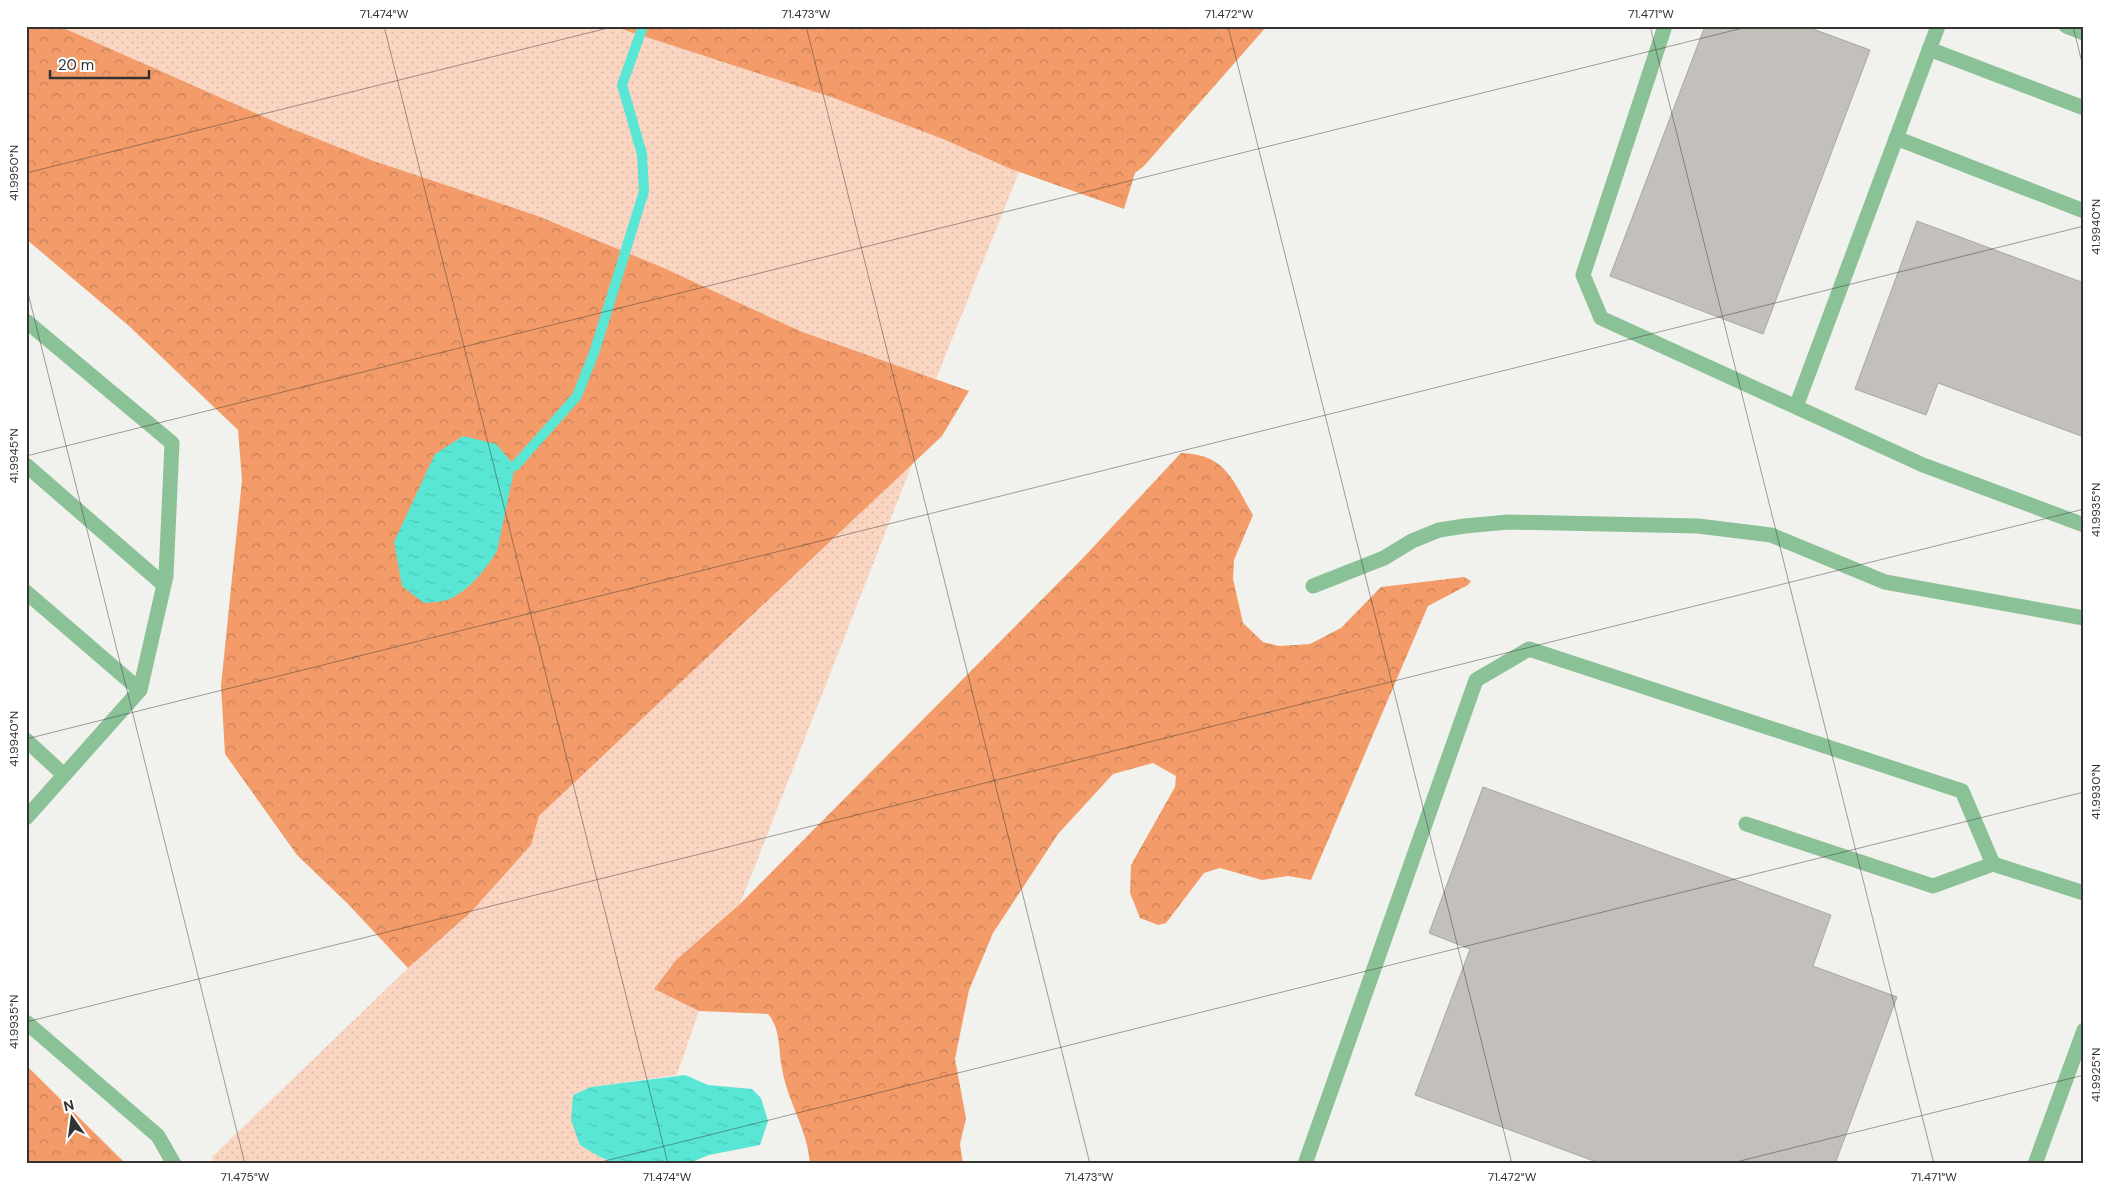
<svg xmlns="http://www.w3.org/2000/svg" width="2110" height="1190" font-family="'DM Sans',sans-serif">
	<defs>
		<pattern id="grass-dots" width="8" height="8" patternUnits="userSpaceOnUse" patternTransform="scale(1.25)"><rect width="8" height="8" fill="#fad6c2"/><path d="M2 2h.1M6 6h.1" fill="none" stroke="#d7b8a7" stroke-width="1.8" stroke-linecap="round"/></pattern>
		<pattern id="forest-crowns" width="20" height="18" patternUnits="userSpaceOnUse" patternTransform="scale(1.25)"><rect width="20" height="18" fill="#f39c6a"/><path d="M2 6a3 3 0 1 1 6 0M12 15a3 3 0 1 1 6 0" fill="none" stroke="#c58058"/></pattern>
		<pattern id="water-ripples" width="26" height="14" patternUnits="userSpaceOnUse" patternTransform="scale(1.25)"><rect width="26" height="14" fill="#59e6d5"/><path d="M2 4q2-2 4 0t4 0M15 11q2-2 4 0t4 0" fill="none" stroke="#4ec6b7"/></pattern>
	</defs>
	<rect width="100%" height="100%" fill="#f1f2ed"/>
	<path fill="url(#grass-dots)" d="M59,26H612L831,97L943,139L1019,172L936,379L800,331L664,268L538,216L371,160L285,126Z
		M913,462L740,904L676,960L654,989L699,1011L677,1075L591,1087L573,1095L600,1157L618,1164H215L212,1157L408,968L471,912L531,845L539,816Z"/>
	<path fill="url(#forest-crowns)" d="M26,26H59L285,126L371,160L538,216L664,268L800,331L969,391L942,436L539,816L531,845L471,912L408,968L347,903L297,855L225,754L221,686L242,480L238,430L129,326L26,239Z
		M612,26H1267L1144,166L1135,173L1124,209L1011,169L943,139L831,97Z
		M1181,453C1226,454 1233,481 1253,515L1234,560L1233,579L1243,623L1263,642L1279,646L1310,644L1341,628L1381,587L1464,577L1471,581L1468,585L1428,606L1311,880L1288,876L1262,880L1220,868L1204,873L1166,923L1158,925L1140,918L1130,893L1131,865L1175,787L1176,776L1153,763L1113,774L1058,834L993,933L969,990L955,1059L966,1118L960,1144L963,1164H810C808,1130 787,1101 782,1068C778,1049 781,1029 768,1014L699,1011L654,989L676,960L740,904L1083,558Z
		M26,1068L30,1069L126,1164H26Z"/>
	<path fill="url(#water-ripples)" d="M463,436L496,444L515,466L497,551C487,568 467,593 447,600C440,602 431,602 424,603L402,586L394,542L435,454Z
		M685,1075L708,1085L752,1089L761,1098L768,1121L760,1145L709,1155L687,1164H618L600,1157L580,1145L571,1120L573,1095L591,1087Z"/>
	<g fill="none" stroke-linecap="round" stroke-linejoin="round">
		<path stroke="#59e6d5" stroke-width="10" d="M515,466L577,396L595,350L644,191L642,154L622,85L643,26"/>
	</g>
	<path fill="#c3c0bc" stroke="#a9a7a2" d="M1705,26H1805L1870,50L1763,334L1610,276Z
		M1917,221L2084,283V437L1938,383L1926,415L1855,389Z
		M1483,787L1831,915L1813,966L1897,997L1835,1164H1602L1415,1095L1470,949L1429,933Z"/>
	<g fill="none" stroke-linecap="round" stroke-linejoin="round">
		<path stroke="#8bc197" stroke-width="15" d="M1665,26L1583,275L1601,318L1923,465L2084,525
			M2066,26L2084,33
			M1929,49L2084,108
			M1896,138L2084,211
			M26,321L172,443L166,576L140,690L26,818
			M1796,407L1938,26
			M26,465L164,585
			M1313,586L1384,558L1412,541L1439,530L1465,526L1508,522L1698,526L1771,535L1885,582L2084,618
			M26,592L140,690
			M26,740L64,775
			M1746,824L1933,886L1993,864
			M26,1022L158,1136L174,1164
			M1305,1164L1476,680L1529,649L1962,791L1993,864L2084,893
			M2035,1164L2084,1030"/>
	</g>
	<path fill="none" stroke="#323230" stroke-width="1" stroke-opacity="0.45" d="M384,26L668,1164M806,26L1090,1164M1228,26L1512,1164M1650,26L1934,1164M2073,26L2084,71M26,173L616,26M26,285L245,1164M26,456L1751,26M26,739L2084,226M26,1022L2084,509M593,1164L2084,792M1728,1164L2084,1075"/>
	<rect width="2110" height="1190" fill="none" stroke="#ffffff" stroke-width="55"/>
	<g transform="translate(72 1118) rotate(346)" stroke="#ffffff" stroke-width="4" paint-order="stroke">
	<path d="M0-4L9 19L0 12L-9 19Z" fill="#323230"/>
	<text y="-8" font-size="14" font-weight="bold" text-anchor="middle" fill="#323230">N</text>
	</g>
	<path d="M50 70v8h99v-8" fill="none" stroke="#323230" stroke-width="2.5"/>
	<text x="58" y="70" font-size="15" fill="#323230" stroke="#ffffff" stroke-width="4" paint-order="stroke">20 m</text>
	<rect x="28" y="28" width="2054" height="1134" fill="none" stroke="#323230" stroke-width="2"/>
	<g font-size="12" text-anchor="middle" fill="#323230">
		<text x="384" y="18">71.474°W</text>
		<text x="806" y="18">71.473°W</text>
		<text x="1229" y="18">71.472°W</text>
		<text x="1651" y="18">71.471°W</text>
		<text transform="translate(14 173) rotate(-90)" y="4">41.9950°N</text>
		<text transform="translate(2096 227) rotate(-90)" y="4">41.9940°N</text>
		<text transform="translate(14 456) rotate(-90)" y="4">41.9945°N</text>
		<text transform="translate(2096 510) rotate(-90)" y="4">41.9935°N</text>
		<text transform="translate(14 739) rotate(-90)" y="4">41.9940°N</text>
		<text transform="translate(2096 792) rotate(-90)" y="4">41.9930°N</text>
		<text transform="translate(14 1022) rotate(-90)" y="4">41.9935°N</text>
		<text transform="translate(2096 1075) rotate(-90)" y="4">41.9925°N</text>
		<text x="245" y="1181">71.475°W</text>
		<text x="667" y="1181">71.474°W</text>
		<text x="1089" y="1181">71.473°W</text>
		<text x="1512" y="1181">71.472°W</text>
		<text x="1934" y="1181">71.471°W</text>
	</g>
</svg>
